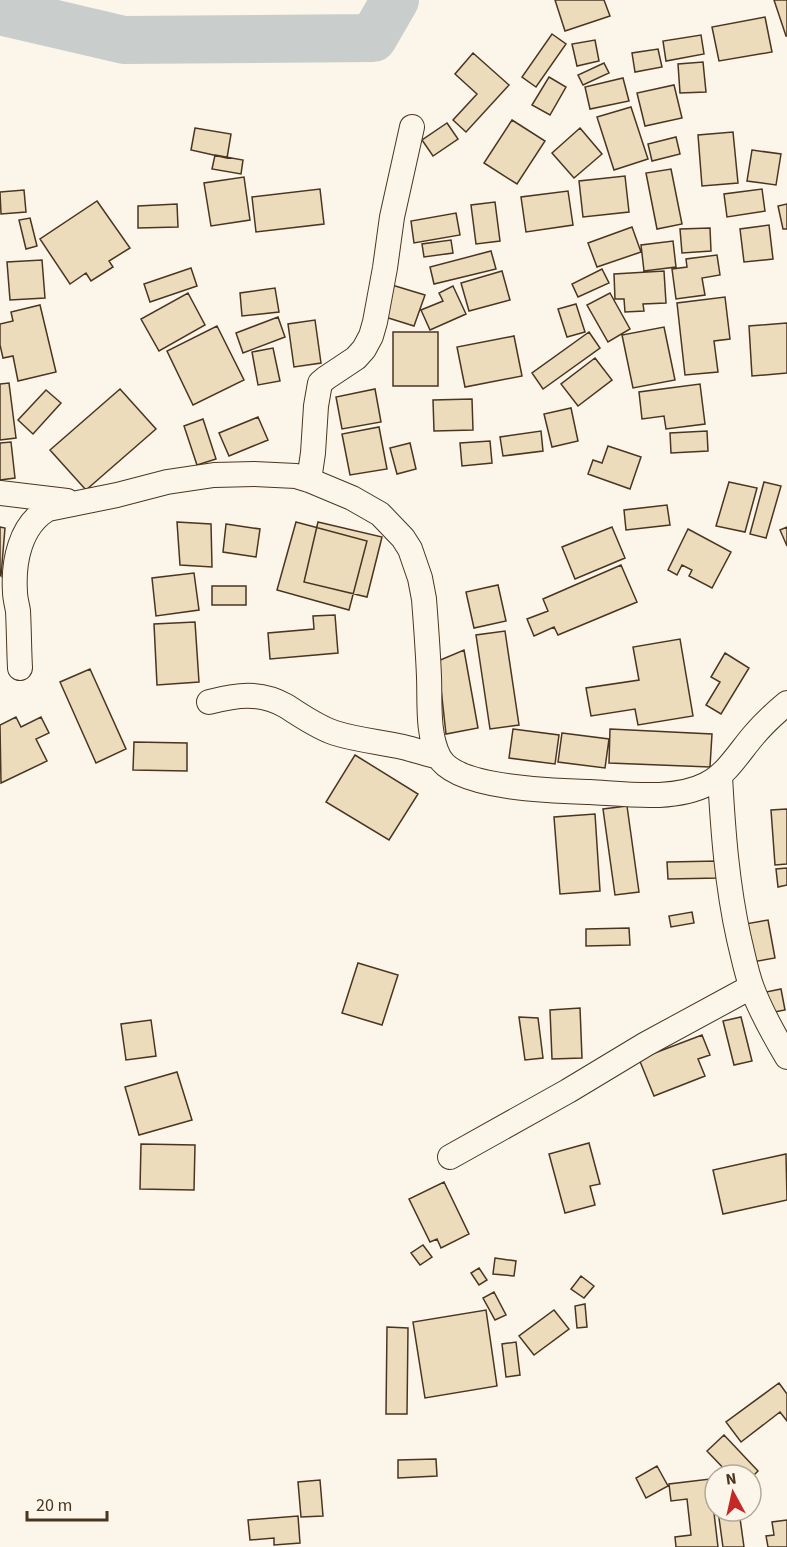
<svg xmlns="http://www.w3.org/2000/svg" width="787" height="1547" font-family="'Source Sans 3',sans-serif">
	<rect width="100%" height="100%" fill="#fbf6e9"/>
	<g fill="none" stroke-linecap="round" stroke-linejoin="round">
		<path stroke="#c9cecd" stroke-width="48" d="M0,11L124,40L373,38L395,0"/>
	</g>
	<path fill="#ecdcbc" stroke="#4a3520" stroke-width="1.5" d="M555,0H604L610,16L565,31Z
		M774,0H787V36H786Z
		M765,17L772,52L719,61L712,27Z
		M552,34L566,44L536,87L522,77Z
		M701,35L704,54L666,61L663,41Z
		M595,40L599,61L577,66L572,44Z
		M658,49L662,67L635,72L632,53Z
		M473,53L509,85L466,132L453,120L477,94L455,74Z
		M703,62L706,92L680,93L678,64Z
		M604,63L609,73L583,85L578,75Z
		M549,77L566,87L550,115L532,105Z
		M623,78L629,101L590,109L585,87Z
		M674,85L682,118L645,126L637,93Z
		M631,107L648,159L614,170L597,117Z
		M512,120L545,141L517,184L484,163Z
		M447,123L458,139L433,156L422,140Z
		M195,128L231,134L227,158L191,150Z
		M580,128L602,154L574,178L552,153Z
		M733,132L738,183L702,186L698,135Z
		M676,137L680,154L652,161L648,144Z
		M752,150L781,154L776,185L747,181Z
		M215,155L243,160L241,174L212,169Z
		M671,169L682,224L657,229L646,173Z
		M625,176L629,212L583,217L579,181Z
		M244,177L250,220L211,226L204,183Z
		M320,189L324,224L256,232L252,197Z
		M762,189L765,211L727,217L724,194Z
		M24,190L26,212L1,214L0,192Z
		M568,191L573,225L526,232L521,197Z
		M97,201L130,248L109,261L113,267L91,281L86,273L70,284L40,239Z
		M495,202L500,241L476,244L471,205Z
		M177,204L178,227L138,228V206Z
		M787,204V229H783L778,206Z
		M456,213L460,235L414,243L411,221Z
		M30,218L37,246L26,249L19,220Z
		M769,225L773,259L744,262L740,229Z
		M632,227L641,252L597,267L588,243Z
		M710,228L711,251L682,253L680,229Z
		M451,240L453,253L424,257L422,244Z
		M673,241L676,267L644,271L641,245Z
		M491,251L496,269L434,284L430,267Z
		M717,255L720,275L702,278L705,295L676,299L672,269L687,267L686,259Z
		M42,260L45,298L10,300L7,262Z
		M191,268L197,286L150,302L144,284Z
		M602,269L609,283L578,297L572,284Z
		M502,271L510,300L469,311L461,283Z
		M664,271L666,303L643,304L644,311L625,312L624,299H615L614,274Z
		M392,285L425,295L414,326L382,316Z
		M453,286L466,314L430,330L421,310L443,301L439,293Z
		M275,288L279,312L242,316L240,293Z
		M188,293L205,325L159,351L141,319Z
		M610,293L630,329L608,342L587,305Z
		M725,297L730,339L714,341L718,372L685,375L677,303Z
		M576,304L585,332L567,337L558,309Z
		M40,305L56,372L18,381L13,356L3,358L0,345V324L13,321L11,312Z
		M278,317L285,337L243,353L236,333Z
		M315,320L321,363L294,367L288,324Z
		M787,323V373L752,376L749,326Z
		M217,326L244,380L193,405L167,351Z
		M664,327L675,380L633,388L622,335Z
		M393,332H438V386H393Z
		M589,332L600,348L543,389L532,373Z
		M514,336L522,376L465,387L457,347Z
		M273,348L280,381L258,385L252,352Z
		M595,358L612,380L578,406L561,384Z
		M9,383L16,438L0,440V384Z
		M700,384L705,424L666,429L664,416L642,419L639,392Z
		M120,389L156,429L86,490L50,450Z
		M375,389L381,422L342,429L336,397Z
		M46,390L61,403L33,434L18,420Z
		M472,399L473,430L434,431L433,400Z
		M571,408L578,441L552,447L544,414Z
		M258,417L268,440L229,456L219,433Z
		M203,419L216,459L197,465L184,426Z
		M379,427L387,469L350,475L342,434Z
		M541,431L543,451L503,456L500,437Z
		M707,431L708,451L671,453L670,433Z
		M490,441L492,463L462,466L460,443Z
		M11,442L15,478L0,480V443Z
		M410,443L416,469L397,474L390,448Z
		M608,446L641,457L630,489L588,474L593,460L602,463Z
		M729,482L757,488L745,532L716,526Z
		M764,482L781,486L766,538L750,534Z
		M667,505L670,525L626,530L624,510Z
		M177,522L211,524L212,567L180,565Z
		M296,522L367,541L349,610L277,590Z
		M318,522L382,537L367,597L304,582Z
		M226,524L260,529L256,557L223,552Z
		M0,527L5,528L1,576L0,575Z
		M612,527L625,558L575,579L562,547Z
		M787,527V546L780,530Z
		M688,529L731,552L712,588L689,576L692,570L682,565L677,575L668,570Z
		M621,565L637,602L558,635L554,627L534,636L527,619L548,611L543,599Z
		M194,573L199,610L156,616L152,578Z
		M498,585L506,621L474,628L466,592Z
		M212,586H246V605H212Z
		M335,615L338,653L270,659L268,633L314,629L313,616Z
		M195,622L199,682L157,685L154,624Z
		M505,631L519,725L490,729L476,635Z
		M680,639L693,716L638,725L635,709L591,716L586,688L639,680L633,647Z
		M464,650L478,728L446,734L438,661Z
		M725,653L749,668L721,714L706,705L720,682L711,677Z
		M90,669L126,749L96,763L60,682Z
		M16,717L21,727L41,717L49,733L36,739L47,761L1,783L0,725Z
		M513,729L559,735L555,764L509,758Z
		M610,729L712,734L710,767L609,763Z
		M562,733L609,739L605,768L558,762Z
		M134,742L187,743V771L133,770Z
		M355,755L418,794L389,840L326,802Z
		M627,806L639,892L615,895L603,809Z
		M787,809V864L775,865L771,810Z
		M595,814L600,891L560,894L554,817Z
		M719,861V878L668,879L667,862Z
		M787,868V885L778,887L776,869Z
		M692,912L694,923L671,927L669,916Z
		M768,920L775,958L752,962L745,924Z
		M629,928L630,945L586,946V929Z
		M358,963L398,975L382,1025L342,1013Z
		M781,989L785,1010L769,1013L766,992Z
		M580,1008L582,1058L552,1059L550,1010Z
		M519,1017L538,1018L543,1058L525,1060Z
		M741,1017L752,1061L734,1065L723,1021Z
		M151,1020L156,1056L126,1060L121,1024Z
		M702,1035L710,1055L698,1059L705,1076L654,1096L639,1059Z
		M177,1072L192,1120L139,1135L125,1087Z
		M589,1143L600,1184L590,1186L595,1205L565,1213L549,1154Z
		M141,1144L195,1145L194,1190L140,1189Z
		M786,1154L787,1200L723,1214L713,1170Z
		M444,1182L469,1234L441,1248L437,1239L430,1242L409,1199Z
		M423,1245L432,1257L420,1265L411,1253Z
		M495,1258L516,1261L514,1276L493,1274Z
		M479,1268L487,1280L479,1285L471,1273Z
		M581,1276L594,1286L584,1298L571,1289Z
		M494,1292L506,1315L495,1320L483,1298Z
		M585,1304L587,1327L577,1328L575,1306Z
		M486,1310L497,1386L425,1398L413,1322Z
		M554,1310L569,1329L534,1355L519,1336Z
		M387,1327L408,1328L407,1414H386Z
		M516,1342L520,1375L506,1377L502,1344Z
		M779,1383L787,1394V1421L780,1412L741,1442L726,1422Z
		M724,1435L758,1471L751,1478V1475H730L707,1451Z
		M436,1459L437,1476L398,1478V1460Z
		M657,1466L668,1486L646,1498L636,1478Z
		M710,1479L718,1547H676L675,1537L691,1535L687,1499L671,1501L669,1484Z
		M320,1480L323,1516L301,1517L298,1482Z
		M718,1511H739L744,1547H723Z
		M298,1516L300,1543L274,1545V1538L250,1540L248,1520Z
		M787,1520V1547H768L766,1536L774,1535L772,1522Z"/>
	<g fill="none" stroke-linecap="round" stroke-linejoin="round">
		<defs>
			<path id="street" d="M309,480L313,453L316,406L320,383L326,378L356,358L364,349L371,336L375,322L385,268L392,217L412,127
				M0,493L67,501
				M20,668C19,649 19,630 18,611C17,605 15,598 15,592C13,562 20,525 48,509L117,495L167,482L214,475L254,474L296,476L309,480L352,498L380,514L403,538L410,549L420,578L424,599C426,625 428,651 429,677C430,702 427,734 439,757C456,789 557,791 590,792C626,794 675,801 707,784C727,774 740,751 754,735C764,723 775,713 787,703
				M209,702C236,695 260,691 286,706C302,716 317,727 335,733C357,740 381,742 403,747C415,750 427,754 439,757
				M720,776C723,831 727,885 739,939C743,955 746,972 752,988C761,1012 774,1035 787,1057
				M450,1157L568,1091L646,1044L751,987"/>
		</defs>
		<use href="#street" stroke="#4a3520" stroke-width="26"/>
		<use href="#street" stroke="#fbf6e9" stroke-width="24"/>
	</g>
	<g transform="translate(733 1493) rotate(352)"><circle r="28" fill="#fbf6e9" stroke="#b4a999" stroke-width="1.5"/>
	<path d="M0-4.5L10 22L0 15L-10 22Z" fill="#c62828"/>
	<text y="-9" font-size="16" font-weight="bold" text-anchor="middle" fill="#4a3520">N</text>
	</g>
	<path d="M27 1511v9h80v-9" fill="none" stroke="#4a3520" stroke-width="3"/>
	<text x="36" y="1511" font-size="18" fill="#4a3520" stroke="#fbf6e9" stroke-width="4.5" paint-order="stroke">20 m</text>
</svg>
